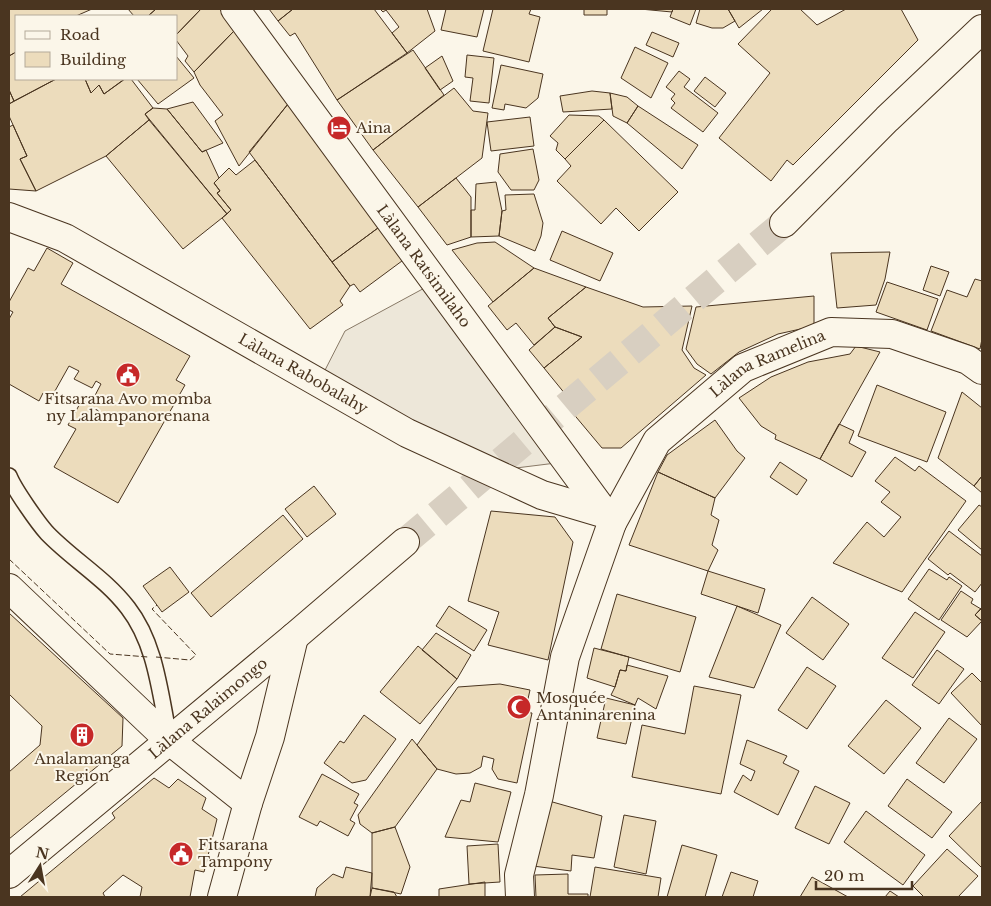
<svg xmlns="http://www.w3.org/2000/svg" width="991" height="906" font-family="'Libre Baskerville',serif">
	<rect width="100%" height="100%" fill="#fbf6e9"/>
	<path fill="#ede7d9" stroke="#887966" d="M430,285L564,462L508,469L322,376L345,331Z"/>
	<path fill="#ecdcbc" stroke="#4a3520" d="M9,9H92L76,16H16V52L9,56Z
		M128,9H156L148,16H134Z
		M156,9H201L176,35V16H148Z
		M201,9H220L234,31L194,72L185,61L188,56L176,40V35Z
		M269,9H293L278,21Z
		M293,9H374L407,53L337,100L295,33L290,36L278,21Z
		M380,9H427L435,31L407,53L392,33L399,27L386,10L383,12Z
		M446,9H484L477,37L441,30Z
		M493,9H531L529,14L540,17L529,62L483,51Z
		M584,9H607V15H584Z
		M640,9H673L672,12Z
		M673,9H696L690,25L670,17Z
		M700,9H728L735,21L723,28H712L696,23Z
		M728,9H763L739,28Z
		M772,9H800L817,25L846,9H901L918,40L793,165L787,160L771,181L719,138L770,73L738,44Z
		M234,31L288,104L239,166L215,121L223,115L200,85L194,72Z
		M652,32L679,43L673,57L646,45Z
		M635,47L668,63L651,98L621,78Z
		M413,50L444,95L373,150L337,100Z
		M16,52V79H56L14,101L9,90V56Z
		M467,55L494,58L489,103L470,101L473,78L465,77Z
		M176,56L194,78L158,104L137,79H176Z
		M442,56L453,81L440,90L425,68Z
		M501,65L543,74L538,98L526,108L505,104L504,110L492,108Z
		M679,71L690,79L684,87L718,113L703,132L671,108L675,103L671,99L675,94L666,87Z
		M705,77L726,93L715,107L694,91Z
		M56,79H85L91,93L99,85L104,94L125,79H131L153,108L145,114L149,120L106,156L36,191L20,159L27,156L9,116V104Z
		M85,79H122L123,80L104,94L99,85L91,93Z
		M454,88L473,111L488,113L482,158L418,207L373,150Z
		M9,90L14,101L9,104Z
		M592,91L610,93L612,109L563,112L560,96Z
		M610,93L627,97L638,106L627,123L613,116Z
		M193,102L223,143L202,152L167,109Z
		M288,104L382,225L332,262L249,152Z
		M638,106L698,145L682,169L627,123Z
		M153,108L167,109L202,152L206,150L219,178L214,183L220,191L217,193L231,210L227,214L145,114Z
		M569,115L599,116L604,120L565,159L556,150L558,143L550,136Z
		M530,117L534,146L491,151L487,122Z
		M149,120L227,214L183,249L106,156Z
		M604,120L678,192L639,231L616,208L601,224L557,181L571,166L565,159Z
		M13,125L27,156L20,159L36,191L9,189V127Z
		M533,149L539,180L534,190H511L498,172L500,154Z
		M255,160L350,286L340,301L343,305L310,329L222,218L231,210L217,193L220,191L214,183L229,168L236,175Z
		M456,178L471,197V237L447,245L418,207Z
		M496,182L502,211L499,236L471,237V210H475L476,184Z
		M534,194L543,223L541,236L535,251L499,236L502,211L506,210L505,195Z
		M382,225L406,258L360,292L354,284L350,286L332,262Z
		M562,231L613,253L600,281L550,260Z
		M495,242L534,268L493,302L452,250L477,243Z
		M47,248L73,263L61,284L190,356L176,380L185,385L118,503L54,467L76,429L68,425L82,400L90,405L101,384L96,381L92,388L74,379L79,371L69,366L51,398L43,393L39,401L9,384V319L13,312L9,310V302L28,268L34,271Z
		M890,252L885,279L876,305L837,308L831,253Z
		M931,266L949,272L940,296L923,290Z
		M534,268L586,287L548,318L555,327L534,345L516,323L507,330L488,306Z
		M975,279L982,281V339L980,349L931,331L947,290L967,297Z
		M887,282L938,299L927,330L876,312Z
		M586,287L643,307L692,306L682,350L694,368L706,375L621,448H602L561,399L566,395L544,368L582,337L555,327L548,318Z
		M814,296V326L778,334L739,352L711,374L697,364L686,349L696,307Z
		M555,327L582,337L544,368L529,350Z
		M856,346L880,352L820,459L775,439L776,435L761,426L739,398L771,377L808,362L850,354Z
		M877,385L946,412L927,462L858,436Z
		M962,392L982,408V476L974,486L938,458Z
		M715,420L737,451L745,458L715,498L658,472L667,455Z
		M839,424L854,431L849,443L866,452L852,477L820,459Z
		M895,457L915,471L919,466L966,501L902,592L833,563L867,522L884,537L901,517L881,502L890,492L875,481Z
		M780,462L807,480L797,495L770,477Z
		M658,472L715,498L711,515L719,520L712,545L718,550L708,571L629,545Z
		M982,476V493L974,486Z
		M314,486L336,514L307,537L285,509Z
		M979,505L982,507V550L958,530Z
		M491,511L555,517L573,542L548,660L488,645L499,612L468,601Z
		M283,515L303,539L211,617L191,593Z
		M949,531L982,556V583L975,592L950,573L948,575L928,559Z
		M170,567L189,592L162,612L143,586Z
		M929,569L947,580L949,577L962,586L939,620L908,599Z
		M708,571L765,589L758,613L701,594Z
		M961,591L973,599L971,603L981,609L975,615L982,621L967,637L941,620Z
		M617,594L696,617L680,672L601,649Z
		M812,597L849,624L823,660L786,633Z
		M449,606L487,630L474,651L436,626Z
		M737,606L781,625L754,688L709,677Z
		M982,607V621L975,615Z
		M915,612L945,632L913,678L882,658Z
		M9,613L123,718L122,746L9,839V772L40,745L42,726L9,694Z
		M436,633L471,655L457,679L422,650Z
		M418,646L457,679L420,724L380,692Z
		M594,648L629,657L626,671L620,670L615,687L587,678Z
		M937,650L964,669L939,704L912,685Z
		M627,665L668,676L656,709L638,698L635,705L611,695L615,687L620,670L626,671Z
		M807,667L836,686L807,729L778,710Z
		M972,673L982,683V726L951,693Z
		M500,684L530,690L525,712L532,713L517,783L498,779L492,769L494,759L483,756L481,767L470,773L456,774L437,769L417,745L458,687Z
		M694,686L741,695L721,794L632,777L642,725L685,734Z
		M606,698L635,705L626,744L597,738Z
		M886,700L921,728L884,774L848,746Z
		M364,715L396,739L366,780L352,783L324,763L340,741L344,743Z
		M949,718L977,739L944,783L916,763Z
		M412,739L437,769L395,827L372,833L360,824L358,815Z
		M747,740L787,756L783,763L799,771L778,815L734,792L743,775L751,781L755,771L740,764Z
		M322,774L359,794L354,803L358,805L350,820L355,823L348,836L320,821L317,826L299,817Z
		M154,778L169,788L178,779L206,798L202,809L217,819L204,872L195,870L190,897H140L142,887L123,875L103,893L105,897H20L115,818L112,813Z
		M907,779L952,812L932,838L888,806Z
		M475,783L511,792L498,842L445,837L461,800L470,802Z
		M815,786L850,803L829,844L795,828Z
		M549,801L602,816L594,858L572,855L571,871L533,866Z
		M982,801V868L949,836Z
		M866,811L925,855L903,885L844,842Z
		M624,815L656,821L646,874L614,867Z
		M395,827L410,867L401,894L372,888V833Z
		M498,844L500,882L469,884L467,846Z
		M682,845L717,855L705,897H667Z
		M947,849L978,876L958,897H924L913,886Z
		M346,867L372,873L370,897H315L317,888L333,874L343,878Z
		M595,867L661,878L658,897H590Z
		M731,872L758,881L753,897H722Z
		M568,874V894H588V897H536L535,875Z
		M812,877L848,897H800Z
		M485,882V897H439V889Z
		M372,888L394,892L397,897H370Z
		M890,891L899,897H885Z"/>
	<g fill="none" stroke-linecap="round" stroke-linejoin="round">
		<path stroke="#d8cfc1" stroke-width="28" stroke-dasharray="28 14" stroke-linecap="butt" d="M405,542L784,223"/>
		<defs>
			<path id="service" d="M9,476C14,489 38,523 47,533C73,560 105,578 128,608C156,644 160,694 169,737"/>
			<g id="minor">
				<path id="s1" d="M9,217L65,238L407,433L542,495L606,514"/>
				<path id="s2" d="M612,523L657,441L743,368L831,332L892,334L968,360L982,370"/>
				<path d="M9,588L170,741L248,803"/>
			</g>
			<g id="tertiary">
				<path id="s3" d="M235,9L612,523L565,657L539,795L519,875L520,897"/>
				<path d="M222,897L248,803L270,737L294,637"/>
			</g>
			<g id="primary">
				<path d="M784,223L887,119L982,29"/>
				<path id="s4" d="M9,874L294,637L405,542"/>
			</g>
		</defs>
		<use href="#service" stroke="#4a3520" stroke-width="18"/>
		<use href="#minor" stroke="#4a3520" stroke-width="30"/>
		<use href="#tertiary" stroke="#4a3520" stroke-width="30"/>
		<use href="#primary" stroke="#4a3520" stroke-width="30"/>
		<use href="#service" stroke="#fbf6e9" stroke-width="15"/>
		<use href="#minor" stroke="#fbf6e9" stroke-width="28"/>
		<use href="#tertiary" stroke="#fbf6e9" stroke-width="28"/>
		<use href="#primary" stroke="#fbf6e9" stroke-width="28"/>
		<path stroke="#4a3520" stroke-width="1" stroke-dasharray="6 2.5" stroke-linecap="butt" d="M9,559L110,654L148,657
			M156,657L190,660L196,655L152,609L157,605"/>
	</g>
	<defs>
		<symbol id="hotel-disc" viewBox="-11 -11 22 22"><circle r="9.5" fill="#c62828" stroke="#fbf6e9"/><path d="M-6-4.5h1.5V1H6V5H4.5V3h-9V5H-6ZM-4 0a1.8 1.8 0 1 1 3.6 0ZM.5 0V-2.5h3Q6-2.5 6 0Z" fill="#fff"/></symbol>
		<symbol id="civic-disc" viewBox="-11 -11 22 22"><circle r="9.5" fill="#c62828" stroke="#fbf6e9"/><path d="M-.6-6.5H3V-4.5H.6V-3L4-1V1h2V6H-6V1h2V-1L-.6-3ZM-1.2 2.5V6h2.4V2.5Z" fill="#fff"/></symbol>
		<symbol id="mosque-disc" viewBox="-11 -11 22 22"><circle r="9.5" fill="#c62828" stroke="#fbf6e9"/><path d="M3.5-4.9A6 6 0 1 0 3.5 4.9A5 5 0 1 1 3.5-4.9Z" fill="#fff"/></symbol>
		<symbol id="building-disc" viewBox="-11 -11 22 22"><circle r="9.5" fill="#c62828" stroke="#fbf6e9"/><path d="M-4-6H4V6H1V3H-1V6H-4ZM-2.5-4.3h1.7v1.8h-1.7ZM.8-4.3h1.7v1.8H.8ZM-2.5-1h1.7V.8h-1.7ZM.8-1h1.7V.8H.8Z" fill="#fff"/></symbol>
	</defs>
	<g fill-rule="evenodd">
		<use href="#hotel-disc" x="325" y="114" width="28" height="28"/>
		<use href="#civic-disc" x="114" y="361" width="28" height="28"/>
		<use href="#mosque-disc" x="505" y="693" width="28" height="28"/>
		<use href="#building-disc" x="68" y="721" width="28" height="28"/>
		<use href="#civic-disc" x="167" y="840" width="28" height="28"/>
	</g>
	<g text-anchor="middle" stroke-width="4" stroke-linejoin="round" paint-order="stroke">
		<g font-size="15" fill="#4a3520" stroke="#fbf6e9" text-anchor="start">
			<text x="356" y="133">Aina</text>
			<text x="128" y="404" text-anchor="middle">Fitsarana Avo momba<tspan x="128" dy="17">ny Lalàmpanorenana</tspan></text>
			<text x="536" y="703">Mosquée<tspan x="536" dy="17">Antaninarenina</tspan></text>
			<text x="82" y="764" text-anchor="middle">Analamanga<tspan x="82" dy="17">Region</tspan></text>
			<text x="198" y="850">Fitsarana<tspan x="198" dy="17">Tampony</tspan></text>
		</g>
		<g font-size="15" fill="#4a3520" stroke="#fbf6e9">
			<text dy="5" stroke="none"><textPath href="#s3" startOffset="319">Làlana Ratsimilaho</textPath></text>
			<text dy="5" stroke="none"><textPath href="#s2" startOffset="230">Làlana Ramelina</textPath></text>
			<text dy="5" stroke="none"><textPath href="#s1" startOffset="334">Làlana Rabobalahy</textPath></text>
			<text dy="5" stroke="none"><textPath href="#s4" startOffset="259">Làlana Ralaimongo</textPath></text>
		</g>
	</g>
	<rect width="991" height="906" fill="none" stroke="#4a3520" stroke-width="20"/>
	<rect x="15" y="15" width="162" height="65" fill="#fbf6e9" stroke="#b4a999"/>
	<rect x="25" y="31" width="25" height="8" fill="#fbf6e9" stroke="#b4a999"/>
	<text x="60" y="40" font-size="15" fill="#4a3520">Road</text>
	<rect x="25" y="52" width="25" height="15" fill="#ecdcbc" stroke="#b4a999"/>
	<text x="60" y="65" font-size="15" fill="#4a3520">Building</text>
	<g transform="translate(40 866) rotate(11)" stroke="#fbf6e9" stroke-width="4" paint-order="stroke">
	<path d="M0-4L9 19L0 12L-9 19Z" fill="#4a3520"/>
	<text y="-8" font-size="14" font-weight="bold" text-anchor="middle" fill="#4a3520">N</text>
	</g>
	<path d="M816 881v8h96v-8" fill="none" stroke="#4a3520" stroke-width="2.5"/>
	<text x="824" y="881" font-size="15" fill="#4a3520" stroke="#fbf6e9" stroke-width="4" paint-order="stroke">20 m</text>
</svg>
